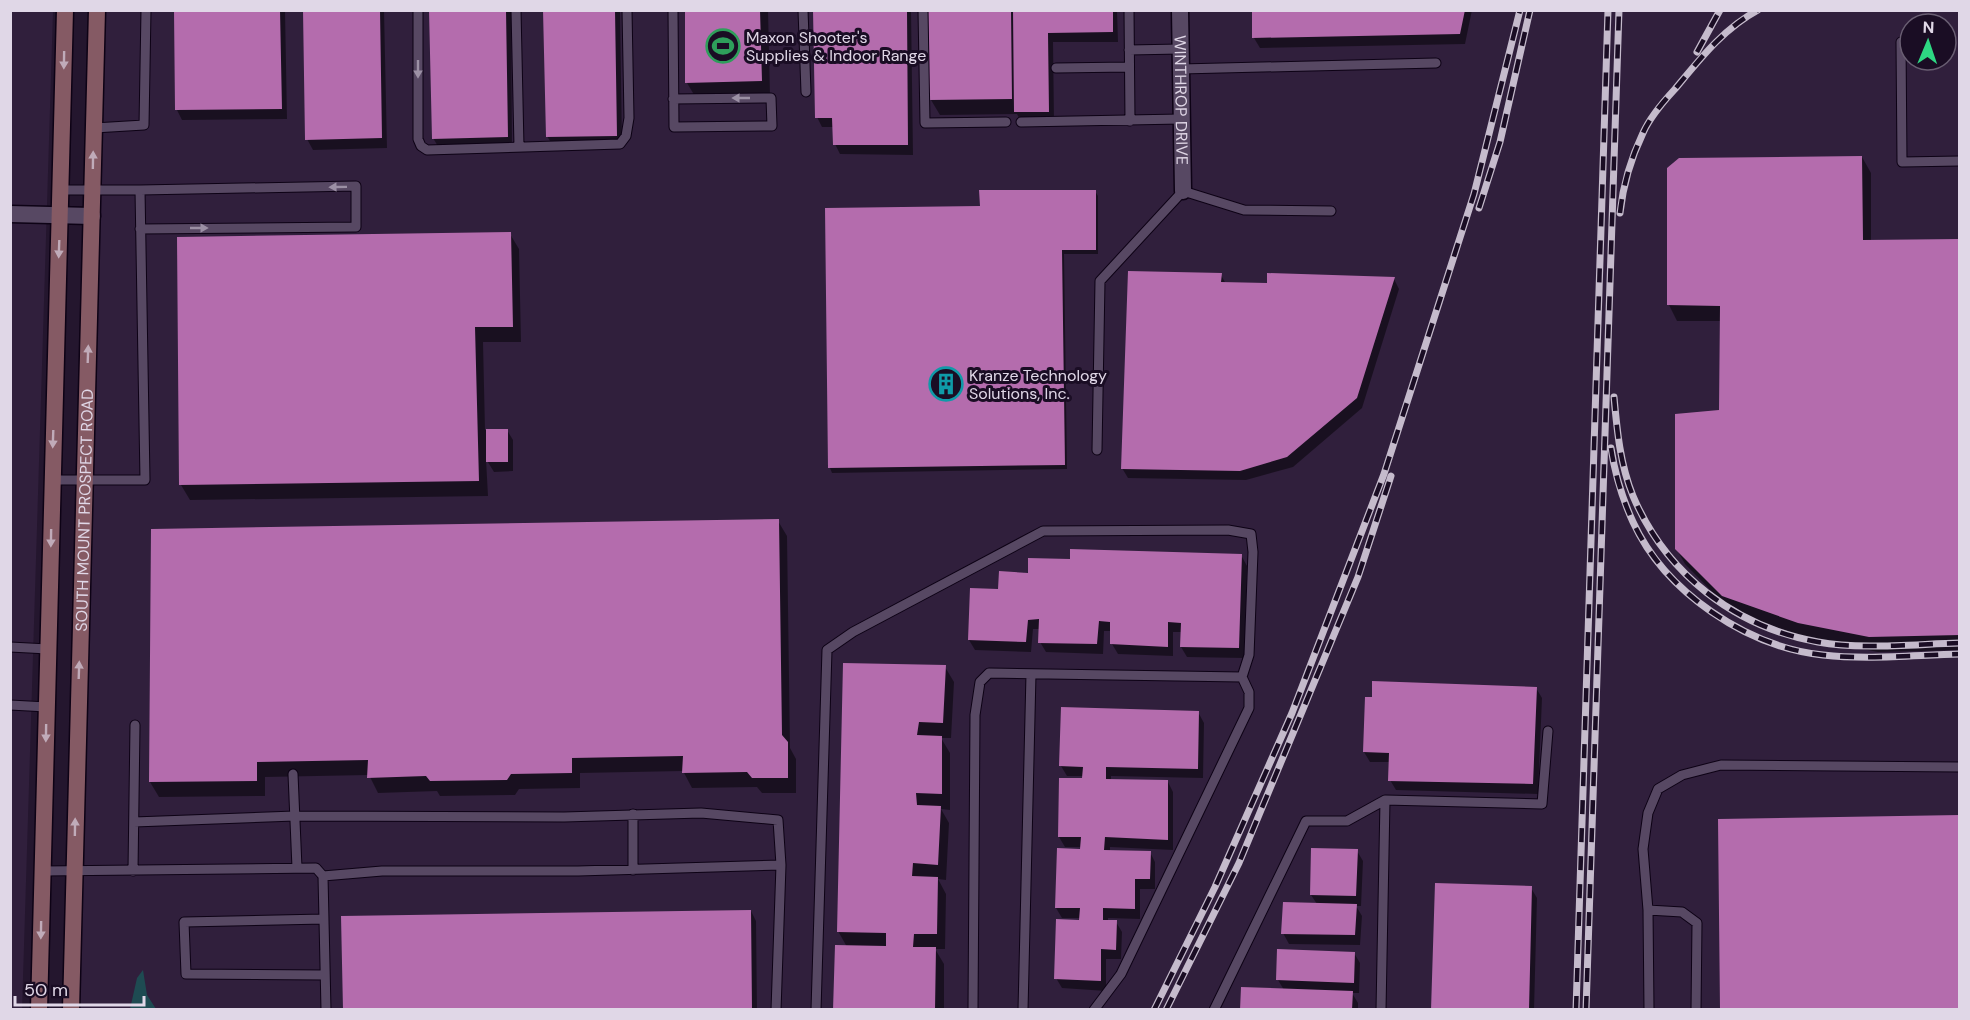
<svg xmlns="http://www.w3.org/2000/svg" width="1970" height="1020" font-family="'DM Sans',sans-serif">
	<rect width="100%" height="100%" fill="#24162e"/>
	<path fill="#301f3c" fill-rule="evenodd" d="M10,11H53L22,1010L10,1009Z
		M104,11H1959V1009L76,1010ZM1910,24H1946V60H1910Z"/>
	<path fill="#1e4b52" d="M143,970L147,995L156,1009H130L137,978Z"/>
	<path fill="#0007" d="M176,10H285L287,119L182,120L177,110Z
		M305,10H384L387,148L313,150L307,139Z
		M431,10H511L512,146L439,148L433,138Z
		M545,10H620L622,145L553,146L547,136Z
		M686,10H768L770,96L696,98L687,83Z
		M815,10H911L913,155L840,154L835,144L834,127H822L817,117Z
		M930,10H1117L1118,42H1053L1054,122H1021L1017,114L940,115L931,100Z
		M1254,10H1472L1465,44L1260,48L1254,38Z
		M1862,157L1871,173V241L1960,240V650L1878,652L1808,638L1732,612L1685,564L1676,548L1721,411V321H1677L1669,305V169Z
		M1095,191L1098,196V254H1064L1067,469L832,473L830,468L826,209L982,207Z
		M510,234L519,249L521,342H483L485,430H507L513,440V471L494,472L486,459L488,496L190,500L181,485Z
		M1221,275L1226,284L1268,285L1394,279L1399,289L1362,408L1293,467L1246,480L1128,478L1122,468Z
		M778,521L787,536L790,748L796,759V793H762L757,787L692,788L683,771L580,773V788L519,789L515,795L440,796L437,791L378,793L369,775L265,777V796L159,797L150,782Z
		M1241,555L1247,566L1244,658L1187,657L1181,647L1182,632H1173V656L1118,654L1112,644V631H1104L1103,654L1046,652L1040,642V629H1033L1031,652L975,650L969,640L1000,590L1029,574L1071,560Z
		M844,664L945,667L954,682L951,738H941L950,753V810L941,809L949,823L946,880L938,879L946,894L945,949H935L944,964V1010H835L847,947L838,931Z
		M1536,688L1542,698L1538,794L1396,790L1390,780V762H1370L1364,752Z
		M1198,712L1204,723L1203,778L1111,776V781L1168,782L1173,792V850L1110,847V852H1150L1155,862V889H1140V919L1108,918V921L1116,922L1122,932L1121,959H1106V991L1062,988L1056,978L1081,918H1062L1056,908L1082,847H1065L1059,837L1084,776H1067L1061,766Z
		M1357,851L1363,861L1361,906H1356L1362,916L1360,945L1289,944L1283,933L1317,904L1311,895Z
		M1531,888L1537,898L1534,1010H1432Z
		M751,911L756,921L757,1010H345Z
		M1354,953L1360,963L1359,993H1352L1358,1003V1010H1241L1284,990L1278,980Z"/>
	<path fill="#b46cad" d="M174,10H280L282,109L175,110Z
		M303,10H380L382,138L305,140Z
		M429,10H506L508,137L432,139Z
		M543,10H615L617,136L546,137Z
		M685,10H760L762,81L685,83Z
		M813,10H907L908,145H833L832,118H815Z
		M928,10H1011L1012,99L929,100Z
		M1013,10H1113V32L1048,33L1049,112H1014Z
		M1252,10H1465L1460,34L1252,38Z
		M1862,156L1863,240L1960,239V635L1869,637L1798,623L1722,596L1675,549V414L1719,410L1720,306L1667,305V168L1679,158Z
		M979,190H1096V250H1062L1065,465L828,468L825,208L980,206Z
		M511,232L513,327H475L479,481L179,485L177,237Z
		M1128,271L1222,273L1221,282L1267,283V273L1395,277L1357,398L1287,457L1240,471L1121,469Z
		M486,429H508V462H486Z
		M779,519L782,735L788,742V778H752L747,772L682,773L683,756L572,758V773L511,774L507,780L430,781L426,776L367,778L368,760L257,762V781L149,782L151,529Z
		M1070,549L1242,554L1239,648L1180,647L1181,623L1168,622V647L1110,644V622L1099,621L1097,644L1038,643L1039,619L1028,620L1026,642L968,640L970,588L998,589L999,571L1028,573V558L1070,559Z
		M843,663L946,665L943,723L919,722L917,735L942,736V794L916,793L917,805L941,806L938,865L913,863L912,876L938,877L937,934H914L913,947H936L935,1010H833L835,945L886,946V933L837,932Z
		M1372,681L1537,687L1533,784L1388,781L1389,753L1363,752L1365,697H1372Z
		M1061,707L1199,711L1198,769L1106,767V779L1168,780V840L1105,837L1104,850L1151,851L1150,879H1135V909L1103,908V920H1117L1116,950L1101,949V981L1054,979L1056,919L1079,920L1080,908H1055L1057,848L1080,849L1081,837H1058L1059,778H1082L1083,767L1059,766Z
		M1960,815V1010H1720L1718,819Z
		M1311,848L1358,849L1356,896L1310,895Z
		M1435,883L1532,886L1529,1010H1431Z
		M1283,902L1357,904L1355,935L1281,934Z
		M751,910L752,1010H343L341,916Z
		M1277,949L1355,952L1354,983L1276,980Z
		M1241,987L1353,991L1352,1010H1240Z"/>
	<g fill="none" stroke-linecap="round" stroke-linejoin="round">
		<defs>
			<path id="service" d="M418,10V139L421,146L427,150L620,144L626,136L629,118L627,10
				M516,10L519,147
				M673,10L674,127L772,126L771,98L673,99
				M803,10L806,92
				M923,10L925,123L1006,122
				M1129,10L1130,121
				M1901,42L1902,162L1960,161
				M1129,50L1180,49
				M1056,68L1129,67
				M1181,69L1436,63
				M1021,122L1181,119
				M94,128L144,125L146,10
				M140,190L356,186V227L140,229
				M1097,450L1100,281L1183,191L1244,210L1331,211
				M52,480H145L140,190H61
				M10,647L48,649
				M10,705L47,707
				M293,774L297,868
				M134,822L295,816L564,817L701,813L778,820L781,865L578,871H382L323,876
				M633,870V814
				M43,871L316,868L323,876L326,1010
				M133,871L135,725
				M1648,910L1682,912L1697,923L1696,1010
				M324,919L184,922L186,974L325,975
				M776,1010L781,865
				M816,1010L827,650L853,632L1043,531L1228,530L1251,534L1253,552L1249,655L1242,677
				M973,1010L975,715L980,682L989,673L1242,677L1249,692V708L1121,974L1094,1010
				M1023,1010L1031,674
				M1214,1010L1306,821H1347L1385,800L1542,804L1548,731
				M1381,1010L1385,800
				M1649,1010L1648,910L1643,849L1648,813L1658,789L1682,775L1721,765L1960,767"/>
			<g id="minor">
				<path id="s1" d="M1180,10L1183,191"/>
				<path d="M10,214L92,216"/>
			</g>
			<g id="secondary">
				<path d="M39,1010L65,10"/>
				<path id="s2" d="M71,1010L97,10"/>
			</g>
		</defs>
		<use href="#service" stroke="#0d0215" stroke-width="11"/>
		<use href="#minor" stroke="#0d0215" stroke-width="19"/>
		<use href="#secondary" stroke="#0d0215" stroke-width="19"/>
		<use href="#service" stroke="#574863" stroke-width="9"/>
		<use href="#minor" stroke="#574863" stroke-width="16"/>
		<use href="#secondary" stroke="#855a64" stroke-width="16"/>
		<defs>
			<path id="rail" d="M1697,52L1720,10
				M1479,208L1500,142L1530,10
				M1620,213C1623,185 1631,158 1643,133C1650,117 1663,102 1675,89C1700,59 1723,29 1758,10
				M1614,397C1617,430 1620,464 1633,496C1666,574 1735,627 1818,642C1860,650 1916,644 1960,643
				M1611,448C1615,474 1622,498 1633,522C1665,592 1747,647 1823,655C1868,660 1915,655 1960,654
				M1154,1010L1215,887L1292,713L1384,474L1474,194L1520,10
				M1166,1010L1239,863L1358,577L1391,476
				M1576,1010L1608,10
				M1586,1010L1619,10"/>
		</defs>
		<use href="#rail" stroke="#c5bbcc" stroke-width="7"/>
		<use href="#rail" stroke="#1a0d24" stroke-width="4.5" stroke-dasharray="14" stroke-linecap="butt"/>
	</g>
	<defs><path id="oneway-solid" d="M-6-.8H1V-3.2L6.5 0L1 3.2V.8H-6Z" transform="scale(1.5)"/></defs>
	<g fill="#c0abb9">
		<use href="#oneway-solid" transform="translate(64 60) rotate(91)"/>
		<use href="#oneway-solid" transform="translate(93 160) rotate(-89)"/>
		<use href="#oneway-solid" transform="translate(59 249) rotate(92)"/>
		<use href="#oneway-solid" transform="translate(88 354) rotate(-88)"/>
		<use href="#oneway-solid" transform="translate(53 439) rotate(92)"/>
		<use href="#oneway-solid" transform="translate(51 538) rotate(91)"/>
		<use href="#oneway-solid" transform="translate(79 670) rotate(-88)"/>
		<use href="#oneway-solid" transform="translate(46 733) rotate(91)"/>
		<use href="#oneway-solid" transform="translate(75 827) rotate(-89)"/>
		<use href="#oneway-solid" transform="translate(41 930) rotate(91)"/>
	</g>
	<g fill="#9c90a5">
		<use href="#oneway-solid" transform="translate(418 69) rotate(90)"/>
		<use href="#oneway-solid" transform="translate(741 98) rotate(180)"/>
		<use href="#oneway-solid" transform="translate(338 187) rotate(179)"/>
		<use href="#oneway-solid" transform="translate(199 228)"/>
	</g>
	<defs>
		<symbol id="stadium-ring" viewBox="-11 -11 22 22"><circle r="9.5" fill="#1a0d24" stroke="#2e9e5b" stroke-width="1.5"/><path d="M0-5a6.5 5 0 1 0 0 10a6.5 5 0 1 0 0-10ZM-3.5-1.8h7v3.6h-7Z" fill="#2e9e5b"/></symbol>
		<symbol id="building-ring" viewBox="-11 -11 22 22"><circle r="9.5" fill="#1a0d24" stroke="#0f9aa8" stroke-width="1.5"/><path d="M-4-6H4V6H1V3H-1V6H-4ZM-2.5-4.3h1.7v1.8h-1.7ZM.8-4.3h1.7v1.8H.8ZM-2.5-1h1.7V.8h-1.7ZM.8-1h1.7V.8H.8Z" fill="#0f9aa8"/></symbol>
	</defs>
	<g fill-rule="evenodd">
		<use href="#stadium-ring" x="704" y="27" width="38" height="38"/>
		<use href="#building-ring" x="927" y="365" width="38" height="38"/>
	</g>
	<g text-anchor="middle" stroke-width="6" stroke-linejoin="round" paint-order="stroke">
		<g font-size="16" fill="#e0d7e7" stroke="#1a0d24" text-anchor="start">
			<text x="746" y="43">Maxon Shooter's<tspan x="746" dy="18">Supplies &amp; Indoor Range</tspan></text>
			<text x="969" y="381">Kranze Technology<tspan x="969" dy="18">Solutions, Inc.</tspan></text>
		</g>
		<g font-size="16" fill="#e0d7e7" stroke="#1a0d24">
			<text dy="6" stroke="none"><textPath href="#s1" startOffset="90">WINTHROP DRIVE</textPath></text>
			<text dy="6" stroke="none"><textPath href="#s2" startOffset="500">SOUTH MOUNT PROSPECT ROAD</textPath></text>
		</g>
	</g>
	<rect width="1970" height="1020" fill="none" stroke="#e0d7e7" stroke-width="24"/>
	<g transform="translate(1928 42) rotate(2)"><circle r="28" fill="#1a0d24" stroke="#695e72" stroke-width="1.5"/>
	<path d="M0-4.5L10 22L0 15L-10 22Z" fill="#2ed883"/>
	<text y="-9" font-size="16" font-weight="bold" text-anchor="middle" fill="#e0d7e7">N</text>
	</g>
	<path d="M15 996v9h129v-9" fill="none" stroke="#e0d7e7" stroke-width="3"/>
	<text x="24" y="996" font-size="18" fill="#e0d7e7" stroke="#1a0d24" stroke-width="4.5" paint-order="stroke">50 m</text>
</svg>
